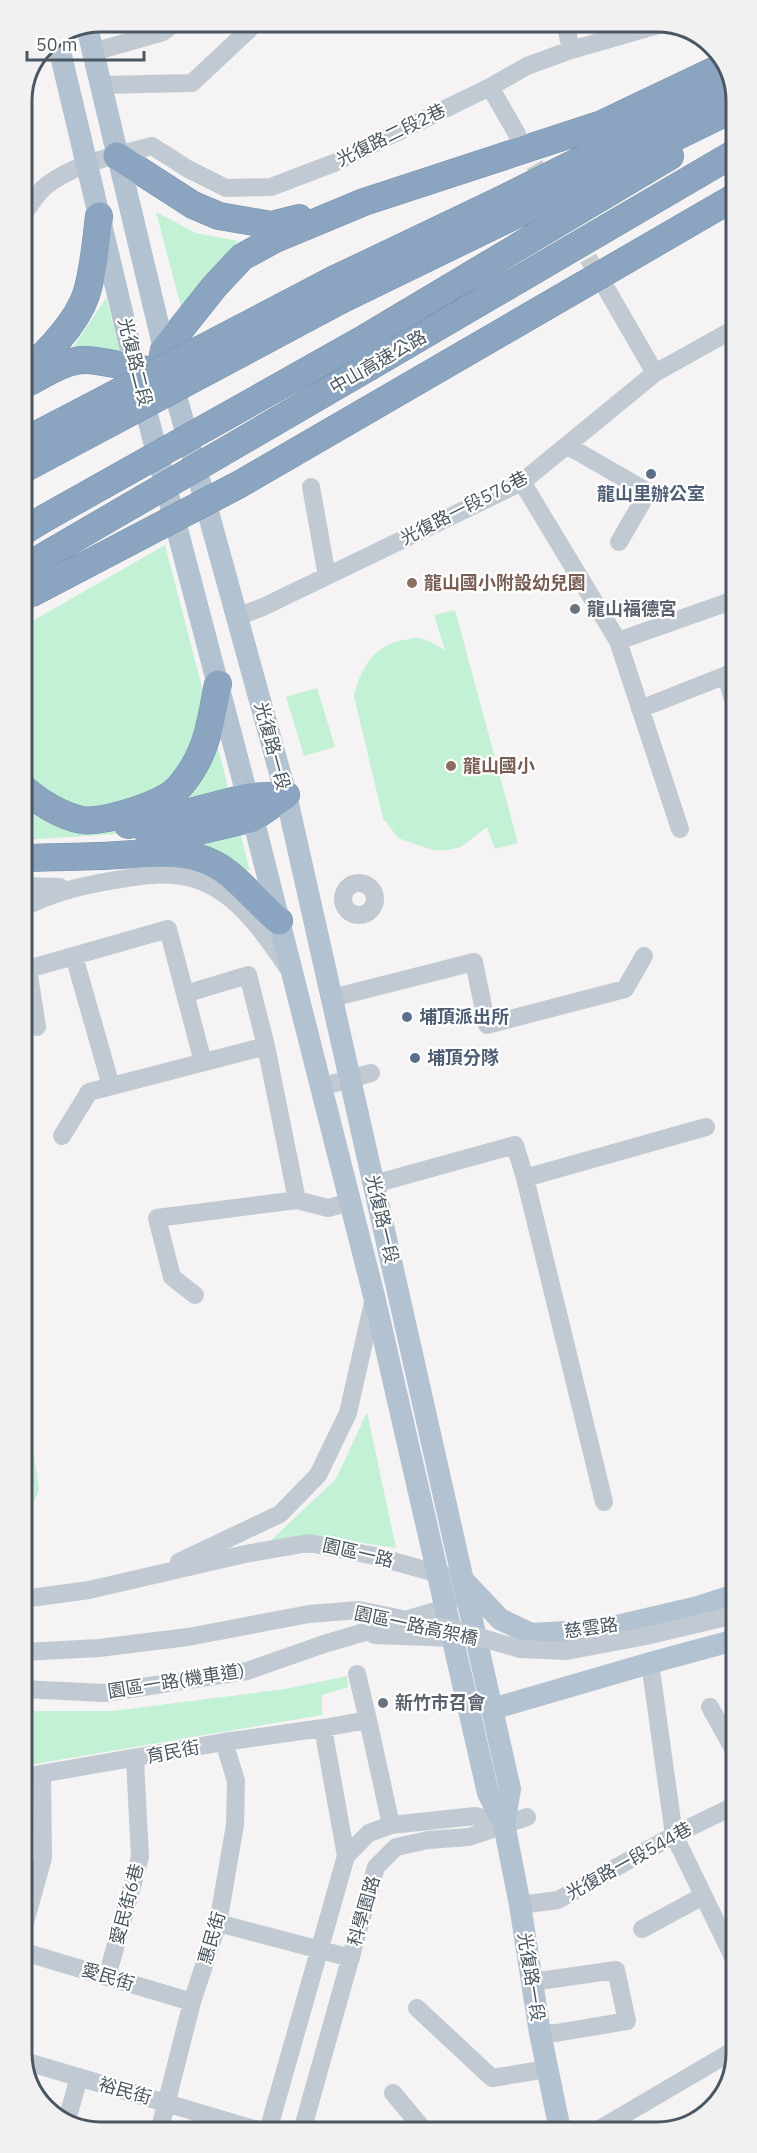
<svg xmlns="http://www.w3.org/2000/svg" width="757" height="2153" font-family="'IBM Plex Sans','Noto Sans TC',sans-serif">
	<rect width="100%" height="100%" fill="#f5f3f3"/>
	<path fill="#c3f1d5" d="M156,212L196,233L238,241L181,307Z
		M106,298L122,358L69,353Z
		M165,545L250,871L117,834L22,840V627Z
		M455,610L518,843L495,849L487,827L461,847L448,850H432L398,838L383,818L354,696C360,669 375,643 405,640C409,639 415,637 419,638C428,639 438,646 445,650L434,615Z
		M317,688L335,747L304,756L286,697Z
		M367,1412L396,1548L317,1536L269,1542L336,1479Z
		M23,1419L31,1434L39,1489L23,1533Z
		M347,1676L348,1687L322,1695V1715L23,1766V1711H113L285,1689Z"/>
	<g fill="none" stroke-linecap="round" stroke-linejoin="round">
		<path stroke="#caccce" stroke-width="18" stroke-dasharray="18 9" stroke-linecap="butt" d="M521,141L603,284"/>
		<defs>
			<path id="highway" d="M117,156L193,205L219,216L271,225L299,218
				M333,280L501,200L733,84
				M341,300L733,109
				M360,341L670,156
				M371,366L733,154
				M22,375C46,354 75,326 86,295C94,270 96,241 99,216
				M27,383C45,374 66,359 87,360C103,361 118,365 133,368C146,371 157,370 170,374
				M148,384L160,370L164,350L214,287L242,257L275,239L364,202L602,124L724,66
				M22,532L45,518
				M22,787C37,801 61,816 82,820C103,823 151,807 170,795C178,790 188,776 193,768C209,742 212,713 218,684
				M128,825L159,820L248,797L286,795
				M149,843L253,818L286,795
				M22,858C54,857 87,857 119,855C151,854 183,848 214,864C236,875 259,905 279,921"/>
		</defs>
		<use href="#highway" stroke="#7690ad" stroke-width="28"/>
		<path stroke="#c1cad2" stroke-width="18" d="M565,21L571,50
			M93,52L163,32L177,21
			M100,85L192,83L258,21
			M490,87L517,134
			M21,218C29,207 36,193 47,185C78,162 115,156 152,146L188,169L226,188L271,187L334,163L490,87L527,66L571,50L665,23
			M607,290L655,373
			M568,446L648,492L619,542
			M522,482L618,641L680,829
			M311,487L327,576
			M237,617L263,607L522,482L655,373L734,329
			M618,641L734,600
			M726,675L734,703
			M640,709L734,672
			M343 899a16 16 0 1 1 32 0a16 16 0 1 1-32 0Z
			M22,886L60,887
			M22,908C54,892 80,886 115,880C134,877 154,873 174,875C229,879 260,928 288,968
			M74,956L111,1086
			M185,994L248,975L266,1046L297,1200L328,1208L350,1202
			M332,998L474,962L487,1025L625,989L644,956
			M37,1027L28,969L168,929L203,1062
			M321,1087L371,1073
			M62,1136L89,1092L266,1046
			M525,1178L604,1502
			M374,1184L515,1145L525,1178L706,1127
			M195,1295L172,1277L157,1218L297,1200
			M179,1562L280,1514L318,1475L348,1413L374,1298
			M23,1599L89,1590L245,1554L309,1543L375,1556L464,1581L446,1608L324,1644L247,1671L104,1693L23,1689
			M374,1635L453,1638
			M650,1663L674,1835L736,1963
			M357,1674L368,1720
			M710,1707L736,1754
			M23,1777L224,1742L323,1728
			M346,1856L323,1728L368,1720L391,1825
			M520,1905L558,1900L674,1835L736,1805
			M218,1923L351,1958
			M24,1926L43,1858L42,1774
			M642,1929L703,1896
			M24,1952L192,2002
			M107,1977L140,1857L135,1759
			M532,1982L616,1970L627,2021L556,2033H540
			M417,2008L492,2078L547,2069
			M24,2061L261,2131
			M393,2093L424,2130
			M67,2120L79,2077
			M598,2130L736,2049
			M268,2131L346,1856L369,1833L391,1825L475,1816L504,1824
			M302,2131L376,1867L396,1847L428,1840L469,1837L527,1817
			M159,2132L192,2002L218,1923L235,1825L236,1781L224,1742"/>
		<path stroke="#b3c2d1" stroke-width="22" d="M87,27L170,374L286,795L510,1789L504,1824
			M57,39L141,392L253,818L374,1296L488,1793L504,1824L520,1905L540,2033L560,2130
			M464,1581L500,1619L531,1634L600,1630L698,1607L735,1595
			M492,1709L650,1663L735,1640"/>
		<use href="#highway" stroke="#8ba5c1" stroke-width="27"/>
		<defs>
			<path id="highway-bridge" d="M23,442L333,280
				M22,470L341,300
				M45,518L360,341
				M22,569L371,366
				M30,594L240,484L733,198"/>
		</defs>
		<use href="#highway-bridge" stroke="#7690ad" stroke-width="28" stroke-linecap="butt"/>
		<path stroke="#c1cad2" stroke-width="18" d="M23,1652L99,1648L188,1637L309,1614L359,1610L456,1630L520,1649L567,1651L646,1636L735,1615"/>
		<use href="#highway-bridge" stroke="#8ba5c1" stroke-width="27"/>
	</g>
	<g fill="#5c6f8a" stroke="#fff" stroke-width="2">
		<circle cx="651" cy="474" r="6"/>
		<circle cx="407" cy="1017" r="6"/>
		<circle cx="415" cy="1058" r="6"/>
	</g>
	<g fill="#8d6e63" stroke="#fff" stroke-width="2">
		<circle cx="412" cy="583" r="6"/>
		<circle cx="451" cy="766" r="6"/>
	</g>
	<g fill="#6b7280" stroke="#fff" stroke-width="2">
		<circle cx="575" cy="609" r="6"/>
		<circle cx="383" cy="1703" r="6"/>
	</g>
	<g text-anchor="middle" stroke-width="4.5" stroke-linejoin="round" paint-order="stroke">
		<g font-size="18" fill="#4a5661" stroke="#fff">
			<text transform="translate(391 135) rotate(-26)" y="6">光復路二段2巷</text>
			<text transform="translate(135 362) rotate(76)" y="6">光復路二段</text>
			<text transform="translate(378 362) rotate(-30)" y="6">中山高速公路</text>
			<text transform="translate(464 508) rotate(-27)" y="6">光復路一段576巷</text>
			<text transform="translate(272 746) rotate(75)" y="6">光復路一段</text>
			<text transform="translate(382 1219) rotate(77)" y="6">光復路一段</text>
			<text transform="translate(358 1553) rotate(13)" y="6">園區一路</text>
			<text transform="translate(416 1626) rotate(12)" y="6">園區一路高架橋</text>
			<text transform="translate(591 1628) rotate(-8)" y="6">慈雲路</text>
			<text transform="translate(176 1681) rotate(-9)" y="6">園區一路(機車道)</text>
			<text transform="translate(173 1752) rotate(-11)" y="6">育民街</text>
			<text transform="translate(629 1861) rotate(-29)" y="6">光復路一段544巷</text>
			<text transform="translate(127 1904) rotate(-75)" y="6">愛民街6巷</text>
			<text transform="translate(364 1911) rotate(-74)" y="6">科學園路</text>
			<text transform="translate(212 1938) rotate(-74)" y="6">惠民街</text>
			<text transform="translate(108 1977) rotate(17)" y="6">愛民街</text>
			<text transform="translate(531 1977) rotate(81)" y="6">光復路一段</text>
			<text transform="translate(125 2091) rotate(16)" y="6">裕民街</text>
		</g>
		<g font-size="18" font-weight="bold" fill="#4e5e75" stroke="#fff" text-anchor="start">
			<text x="651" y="500" text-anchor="middle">龍山里辦公室</text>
			<text x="419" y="1023">埔頂派出所</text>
			<text x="427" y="1064">埔頂分隊</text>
		</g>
		<g font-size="18" font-weight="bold" fill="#785e54" stroke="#fff" text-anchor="start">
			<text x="424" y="589">龍山國小附設幼兒園</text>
			<text x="463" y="772">龍山國小</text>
		</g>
		<g font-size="18" font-weight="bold" fill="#5b616d" stroke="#fff" text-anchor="start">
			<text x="587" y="615">龍山福德宮</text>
			<text x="395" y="1709">新竹市召會</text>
		</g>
	</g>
	<path d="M0 0H757V2153H0ZM101 32H657A69 69 0 0 1 726 101V2053A69 69 0 0 1 657 2122H101A69 69 0 0 1 32 2053V101A69 69 0 0 1 101 32Z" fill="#f1f1f2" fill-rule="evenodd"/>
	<path fill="none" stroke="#4a5661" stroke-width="3" d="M101 32H657A69 69 0 0 1 726 101V2053A69 69 0 0 1 657 2122H101A69 69 0 0 1 32 2053V101A69 69 0 0 1 101 32Z"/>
	<path d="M27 51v9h117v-9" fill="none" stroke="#4a5661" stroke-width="3"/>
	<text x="36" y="51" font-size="18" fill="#4a5661" stroke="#ffffff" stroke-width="4.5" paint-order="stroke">50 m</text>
</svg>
